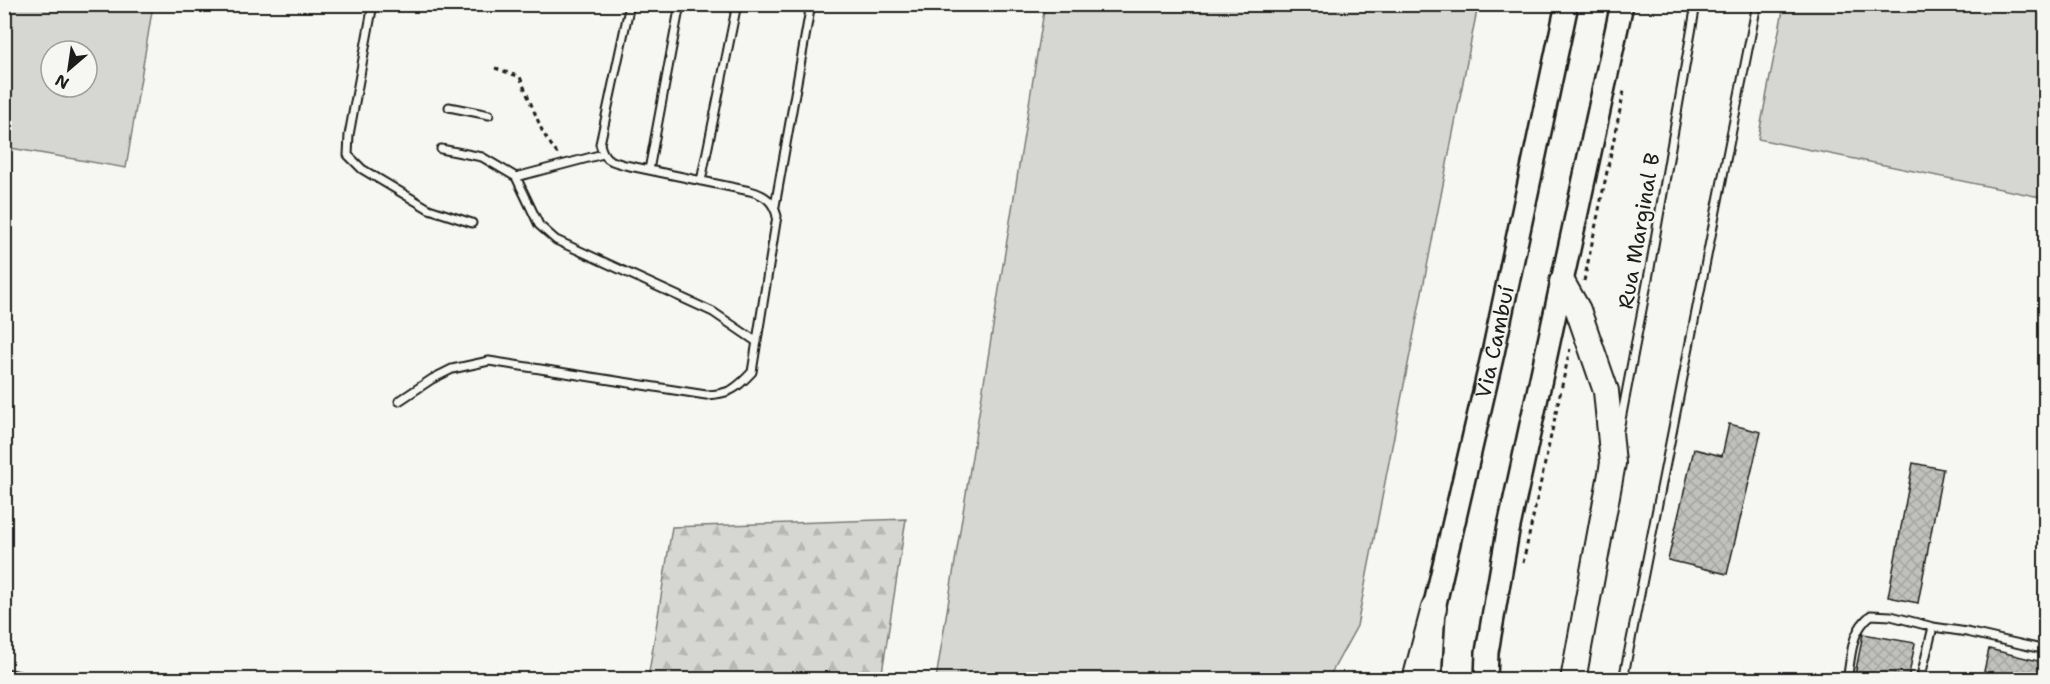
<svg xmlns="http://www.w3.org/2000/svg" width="2050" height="684" font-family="'Shantell Sans',sans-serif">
	<defs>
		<pattern id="forest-firs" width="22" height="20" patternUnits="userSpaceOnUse" patternTransform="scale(1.5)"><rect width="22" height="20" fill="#d6d6d2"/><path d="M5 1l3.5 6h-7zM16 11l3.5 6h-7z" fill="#b7b7b4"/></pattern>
		<pattern id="building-cross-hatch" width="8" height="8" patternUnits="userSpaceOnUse" patternTransform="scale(1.5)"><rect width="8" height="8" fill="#c0c0bd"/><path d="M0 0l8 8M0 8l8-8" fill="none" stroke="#a4a4a2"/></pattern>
	</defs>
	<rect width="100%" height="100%" fill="#f6f6f2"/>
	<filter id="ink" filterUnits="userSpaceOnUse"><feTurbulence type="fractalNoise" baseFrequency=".0167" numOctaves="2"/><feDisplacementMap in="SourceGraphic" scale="12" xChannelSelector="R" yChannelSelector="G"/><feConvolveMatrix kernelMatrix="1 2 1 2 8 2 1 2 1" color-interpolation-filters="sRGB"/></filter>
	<g filter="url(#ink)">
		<path fill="#d6d6d2" stroke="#797977" stroke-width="1.5" fill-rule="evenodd" d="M4,5H153L126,168L5,147ZM51,51H87V87H51Z
			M1045,5H1478L1357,626L1328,679H936Z
			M1784,5H2045V198L1758,139Z"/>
		<path fill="url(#forest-firs)" stroke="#797977" stroke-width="1.5" d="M906,519L881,679H648L672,527Z"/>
		<path fill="url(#building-cross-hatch)" stroke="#1c1c1c" stroke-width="1.5" d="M1729,424L1761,432L1727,574L1668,560L1694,449L1722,456Z
			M1913,463L1943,469L1918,603L1888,597Z
			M1863,634L1915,643L1908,680H1854Z
			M1989,649L2046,663V680H1982Z"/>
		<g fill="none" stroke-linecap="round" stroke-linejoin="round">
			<defs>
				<path id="service" d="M373,4L349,135L348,155L362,169L429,209L472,223
					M449,107L489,115
					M441,149L482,157L516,177L603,154
					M649,170L680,4
					M516,177L539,225L556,240L713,312L757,342
					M701,181L737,4
					M775,206L811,4
					M399,401L432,379L452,369L489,361L706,395C730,394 736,389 752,372L777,216C773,201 765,195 750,191L625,165C610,161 604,160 600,144L630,4
					M1619,430L1650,268L1696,4
					M1623,680L1757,4
					M1847,680C1852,654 1850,632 1871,615L1891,616L1933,627
					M1920,680L1933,627L1967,632L2046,650"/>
				<path id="minor" d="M4,676L21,680"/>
				<g id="primary">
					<path id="s1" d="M1430,680L1434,608L1493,353L1567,4"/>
					<path d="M1486,680L1487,652L1508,531L1622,4"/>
				</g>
				<path id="motorway" d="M1562,282L1578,310L1606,391L1613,463L1573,680
					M1415,680L1434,608"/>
			</defs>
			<use href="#service" stroke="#1c1c1c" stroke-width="11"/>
			<use href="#minor" stroke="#1c1c1c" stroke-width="18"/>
			<use href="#primary" stroke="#1c1c1c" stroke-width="26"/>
			<use href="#motorway" stroke="#1c1c1c" stroke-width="28"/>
			<path stroke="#1c1c1c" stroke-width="3" stroke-dasharray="4.5 4.5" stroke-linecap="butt" d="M495,68L520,77L543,133L558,155
				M1584,281L1624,91
				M1523,563L1570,349"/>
			<use href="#service" stroke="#f6f6f2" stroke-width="7"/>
			<use href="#minor" stroke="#f6f6f2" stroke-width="14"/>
			<use href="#primary" stroke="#f6f6f2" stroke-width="21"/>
			<use href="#motorway" stroke="#f6f6f2" stroke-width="24"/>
		</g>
	</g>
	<g text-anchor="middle" stroke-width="4.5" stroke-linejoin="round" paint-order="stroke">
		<g font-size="21" fill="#1c1c1c" stroke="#f6f6f2">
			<text transform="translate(1639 231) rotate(-80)" y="7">Rua Marginal B</text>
			<text dy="7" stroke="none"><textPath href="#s1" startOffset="345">Via Cambuí</textPath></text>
		</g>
	</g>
	<rect width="2050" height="684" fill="none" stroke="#f6f6f2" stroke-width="24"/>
	<rect x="12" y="12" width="2026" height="660" fill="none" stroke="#1c1c1c" stroke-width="2" filter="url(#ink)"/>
	<g transform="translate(69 69) rotate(209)"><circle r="28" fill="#f6f6f2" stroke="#9f9f9c" stroke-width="1.5"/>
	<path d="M0-4.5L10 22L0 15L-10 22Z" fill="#1c1c1c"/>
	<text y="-9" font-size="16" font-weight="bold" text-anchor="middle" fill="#1c1c1c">N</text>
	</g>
</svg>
